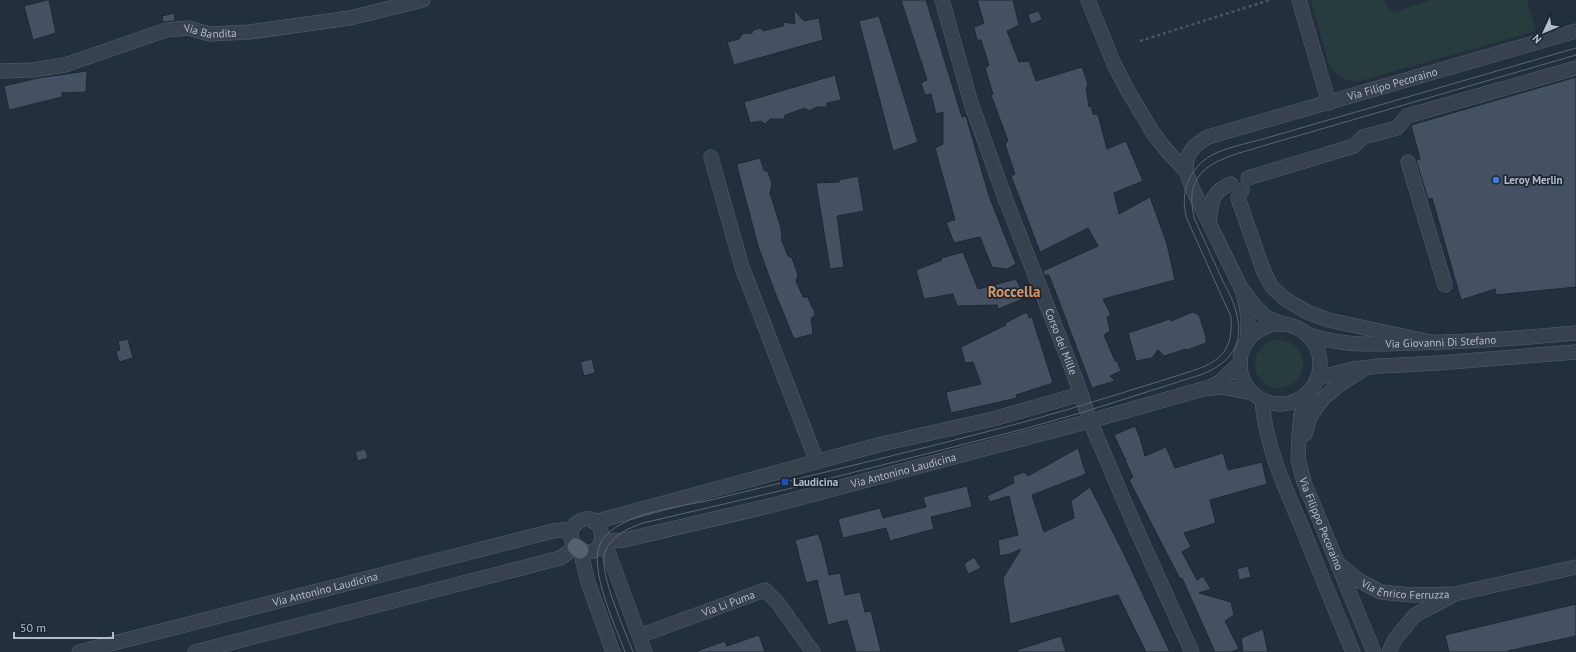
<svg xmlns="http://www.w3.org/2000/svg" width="1576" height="652" font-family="'PT Sans',sans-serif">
	<rect width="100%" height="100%" fill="#242f3e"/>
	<path fill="#263c3f" d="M1311,0H1384L1389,10L1395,12L1431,0H1527L1536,31L1356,82C1344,80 1336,75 1329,65Z
		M1255 364a24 24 0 1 1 48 0a24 24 0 1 1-48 0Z"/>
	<path fill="#455162" stroke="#1f2835" d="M47,0H49L56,33L33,40L24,6Z
		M901,0H926L962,117L966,116L989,196L1016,264L1007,269L992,267L980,237L954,243L946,222L955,220L935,148L943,144V112L936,114L931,94L925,95L921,83L927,80Z
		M977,0H1013L1019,25L1007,31L1019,62L1029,61L1036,81L1082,67L1088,84L1086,88L1089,107L1091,106L1093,114L1098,115L1107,149L1126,141L1143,181L1114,193L1119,214L1150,197L1167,244L1175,280L1103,299L1111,315L1107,317L1110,331L1104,335L1115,361H1117L1121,371L1110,376L1115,381L1092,388L1049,275H1044L1043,271L1098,246L1088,228L1040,252L1011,176L1015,174L1005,144L1008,141L991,95L993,94L985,68L989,65L981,40H977L974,27L984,23Z
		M794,10L804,21L819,18L823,40L734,65L727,42L739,39L742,34L752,33L753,30L761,28L763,31L783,26L784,22L795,24Z
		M1039,11L1042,20L1031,24L1028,14Z
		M174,13L175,21L163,22L162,16Z
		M879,16L918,142L893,151L859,21Z
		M87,71L86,92L62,93V97L9,110L4,86L38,78Z
		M835,75L841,100L827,103V107H817L809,111L805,108L785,115L784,119H770L765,124L761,121L750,123L744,102Z
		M1576,77V287L1496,295L1495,289L1461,300L1432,198L1428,199L1416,160L1420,159L1411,125Z
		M760,158L764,170L768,172L772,184L770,193L781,228L782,241L788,256L792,258L798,275L796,281L803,297H808L812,308L814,309L815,315L811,318L813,334L794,339L774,290L758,246L738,170L737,164Z
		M858,176L864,211L837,216L844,267L830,269L816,183L839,182V180Z
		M963,252L978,289L1016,279L1021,289L1023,299L998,309L997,305L957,306L953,294L924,299L916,270L942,260L941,258Z
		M1027,312L1029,318L1032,317L1053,383L1016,395L1017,398L951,413L946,392L981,384L973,362L965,363L961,347L1006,325L1005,323Z
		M1193,312L1199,315L1206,337V343L1187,350L1186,349L1164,356L1158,350L1152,358L1136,361L1128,333L1170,319L1171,321Z
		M128,339L133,358L119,362L116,351L120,350L118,341Z
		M592,359L595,373L584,376L580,362Z
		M1135,426L1139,435L1145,456L1166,447L1175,468L1223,453L1228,470L1262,462L1267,484L1210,500L1216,523L1184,533L1191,547L1182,552L1197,580L1203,576L1211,589L1199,593L1231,602L1234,615L1225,621L1239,649L1231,652H1215L1182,578L1180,579L1129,480L1133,477L1125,460L1127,458L1125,459L1114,435Z
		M1078,448L1086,474L1032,495L1044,532L1074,518L1071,501L1090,487L1124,554L1170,652H1146L1118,595L1010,624L1003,578L1021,549L1010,554L1000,556L998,540L1018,535L1009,496L990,502L987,496L1014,483L1013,476L1024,472L1028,476Z
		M365,449L368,458L358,461L355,452Z
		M967,486L972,507L931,517L934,529L890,541L886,528L843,538L838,519L880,508L883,518L926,507L923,497Z
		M818,534L822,544L829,575L840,573L845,595L860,592L865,612L871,611L881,652H856L847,620L828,625L817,580L806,583L795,540Z
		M974,557L981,568L968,574L964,564Z
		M1248,566L1251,577L1239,580L1237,569Z
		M1576,604V636L1508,651V652H1449L1445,635Z
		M1263,629L1268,652H1243L1241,638Z
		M759,635L765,652H697V651L725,641L727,646Z
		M1061,636L1066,652H1018L1017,650Z"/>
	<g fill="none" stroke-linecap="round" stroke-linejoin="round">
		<defs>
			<g id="minor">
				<path id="s1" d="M942,0L971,103L1005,198L1075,377L1090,421L1134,524L1192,652"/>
				<path d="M1088,0L1114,64L1128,91L1153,133L1168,152L1186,171L1193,190L1241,288L1254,305L1267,318L1283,324"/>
				<path d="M1299,0L1329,103"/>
				<path id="s2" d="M0,71L33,70L65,65L166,30L188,28L210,34L249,32L350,18L423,0"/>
				<path d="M711,157L742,267L817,462"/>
				<path d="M1408,162L1445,285"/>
				<path id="s3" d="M1186,171C1186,152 1193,146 1208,137L1576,31"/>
				<path d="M1248,178L1354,146L1363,137L1397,128L1407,116L1576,68"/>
				<path d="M1242,190L1238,198L1264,272L1272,287L1285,299L1307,312L1328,320L1436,343"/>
				<path d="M1209,223C1212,203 1210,192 1231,184"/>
				<path d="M1243,294C1248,311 1249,323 1247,342"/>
				<circle cx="1280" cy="364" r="40"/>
				<path id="s4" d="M1307,334C1343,347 1375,344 1412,343C1467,342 1522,338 1576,333"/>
				<path d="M1318,378L1353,369L1380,366L1438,363L1576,352"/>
				<path d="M1209,387L1220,382L1240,363"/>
				<path id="s5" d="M1311,391L1301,414L1299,435L1298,459L1304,482L1374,652"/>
				<path d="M1262,400C1265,444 1284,485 1301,525C1318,567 1335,610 1353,652"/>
				<path d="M1305,434C1307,429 1308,421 1311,416C1321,396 1342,382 1361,371"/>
				<path d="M594,522L882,444L993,419L1081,394"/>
				<path id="s6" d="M602,541L624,540L769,506L1090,421L1203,389L1221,387L1252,393"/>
				<path d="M601,543L607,549L645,652"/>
				<path id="s7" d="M1340,565L1358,580L1381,592L1411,595L1455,594L1576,567"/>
				<path id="s8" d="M639,636L765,590L778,603L813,652"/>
				<path id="s9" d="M79,652L553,531L572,529"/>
				<path d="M195,652L560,558L576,547C569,540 569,528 578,522C605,505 613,562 580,550L588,582L613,652"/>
				<path d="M1389,652L1395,639L1415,615L1451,596"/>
			</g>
			<path id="major" d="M576,547L580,550"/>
		</defs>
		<use href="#minor" stroke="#565f6c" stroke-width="15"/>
		<use href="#major" stroke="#414a57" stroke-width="18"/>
		<path stroke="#44595c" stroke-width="2.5" stroke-dasharray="3 3" stroke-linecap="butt" d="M1140,41L1270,0"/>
		<use href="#minor" stroke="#38414e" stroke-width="14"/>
		<use href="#major" stroke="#56606e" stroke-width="17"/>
		<path stroke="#5a6575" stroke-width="1" d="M625,652C616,627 587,567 601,542C619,511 686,507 719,498C821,473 923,449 1024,422C1082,406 1138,388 1195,370C1223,360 1233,348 1231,317L1187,219C1179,193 1189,168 1212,155C1225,148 1248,143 1263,139L1576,48
			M633,652C625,630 598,573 605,552C610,536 629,528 643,523L788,489L1024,429L1087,411L1200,375C1231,363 1245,345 1236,311C1233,299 1226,288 1221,277C1212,258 1204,239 1195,220C1179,164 1225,158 1266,145L1576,55"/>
	</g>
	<circle fill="#3f7fe0" stroke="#1d2633" stroke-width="1.5" cx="1496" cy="180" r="4"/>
	<rect fill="#1a4fb4" stroke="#1d2633" stroke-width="1.5" x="781" y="478" width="8" height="8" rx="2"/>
	<g text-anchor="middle" stroke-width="3.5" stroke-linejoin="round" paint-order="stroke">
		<g font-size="11" fill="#b4bcc9" stroke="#1d2633">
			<text dy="4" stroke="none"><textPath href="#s2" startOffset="217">Via Bandita</textPath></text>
			<text dy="4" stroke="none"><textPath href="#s3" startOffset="235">Via Filipo Pecoraino</textPath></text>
			<text dy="4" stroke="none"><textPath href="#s1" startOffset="362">Corso dei Mille</textPath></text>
			<text dy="4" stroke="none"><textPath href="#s4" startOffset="135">Via Giovanni Di Stefano</textPath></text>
			<text dy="4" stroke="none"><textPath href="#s6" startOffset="310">Via Antonino Laudicina</textPath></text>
			<text dy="4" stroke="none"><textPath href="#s5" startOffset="139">Via Filippo Pecoraino</textPath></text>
			<text dy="4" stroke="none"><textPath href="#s7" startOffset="73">Via Enrico Ferruzza</textPath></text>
			<text dy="4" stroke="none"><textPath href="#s9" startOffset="254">Via Antonino Laudicina</textPath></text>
			<text dy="4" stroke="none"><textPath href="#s8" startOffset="95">Via Li Puma</textPath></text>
		</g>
		<g font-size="11" font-weight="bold" fill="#b4bcc9" stroke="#1d2633" text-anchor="start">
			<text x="1504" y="184">Leroy Merlin</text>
			<text x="793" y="486">Laudicina</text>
		</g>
		<g font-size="15" font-weight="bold" fill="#d59563" stroke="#1d2633">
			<text x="1014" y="297">Roccella</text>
		</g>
	</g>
	<g transform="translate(1544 32) rotate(226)" stroke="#1d2633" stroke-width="3" paint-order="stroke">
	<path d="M0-3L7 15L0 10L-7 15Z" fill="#b4bcc9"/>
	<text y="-6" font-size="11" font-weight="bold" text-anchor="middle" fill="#b4bcc9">N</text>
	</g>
	<path d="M14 632v6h99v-6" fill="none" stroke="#b4bcc9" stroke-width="2"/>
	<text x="20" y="632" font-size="12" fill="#b4bcc9" stroke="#1d2633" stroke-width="3" paint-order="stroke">50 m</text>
</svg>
